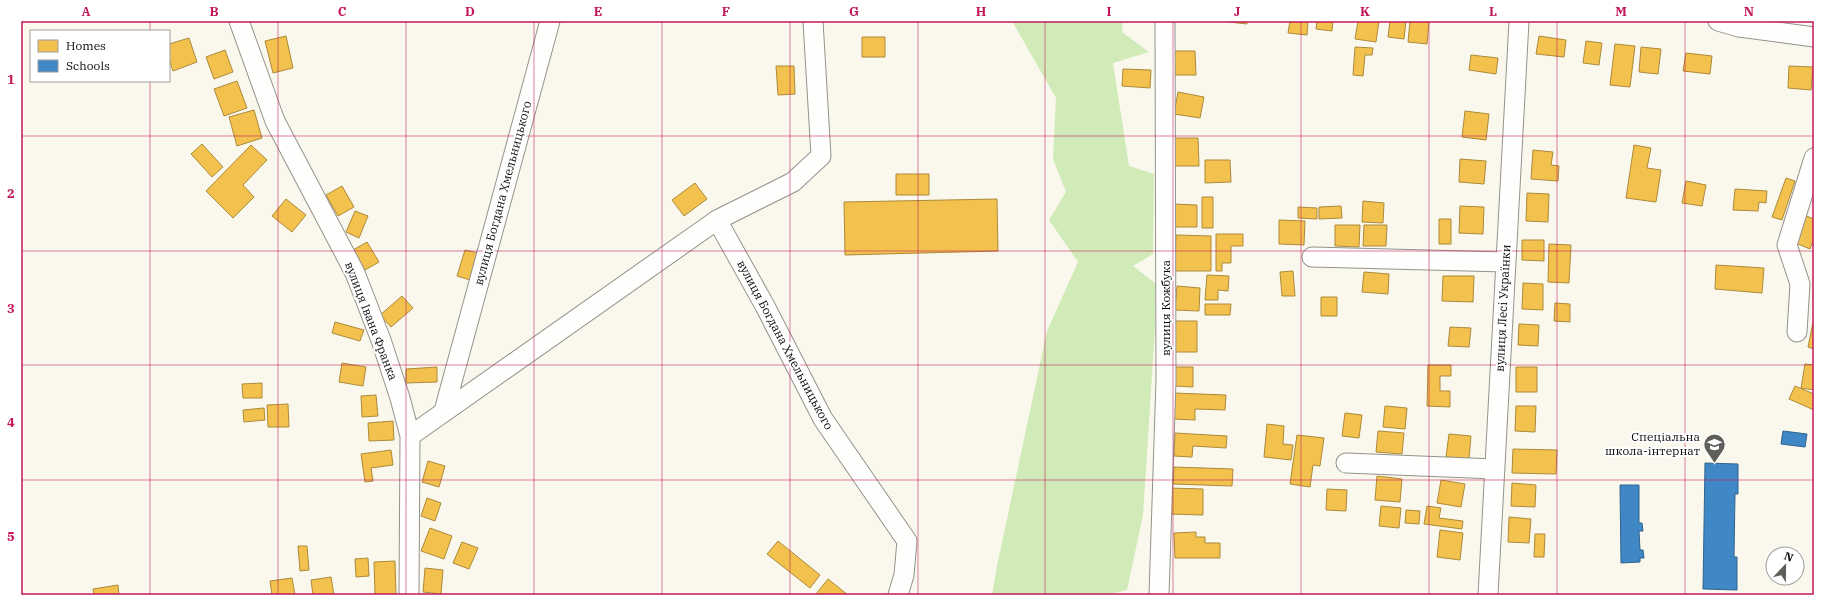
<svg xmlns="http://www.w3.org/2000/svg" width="1835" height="616" font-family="'IBM Plex Serif',serif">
	<rect width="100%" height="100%" fill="#faf8ed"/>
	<path fill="#d0eab8" d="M1012,21H1123L1122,32L1149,52L1113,63L1129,166L1154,174L1153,254L1133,266L1155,283V328L1143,515L1127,590L1106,595H992L997,566L1047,331L1078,262L1049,220L1066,192L1053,159L1056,98Z"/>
	<path fill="#f2c14e" stroke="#ad8a3a" d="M1220,21H1247V24Z
		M1290,21H1308L1307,35L1288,33Z
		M1317,21H1333L1332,31L1316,29Z
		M1358,21H1379L1376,42L1355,39Z
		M1390,21H1406L1404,39L1388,37Z
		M1410,21H1429L1427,44L1408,42Z
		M286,36L293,68L273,73L265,41Z
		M1539,36L1566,40L1564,57L1536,54Z
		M862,37H885V57H862Z
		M189,38L197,62L173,71L169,59V44Z
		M1586,41L1602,43L1599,65L1583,63Z
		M1615,44L1635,46L1630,87L1610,85Z
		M1355,47L1373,48L1372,55H1365L1363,76L1353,75Z
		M1641,47L1661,49L1658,74L1639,72Z
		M225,50L233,72L214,79L206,57Z
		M1174,51H1195L1196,75H1175Z
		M1686,53L1712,56L1710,74L1683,71Z
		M1471,55L1498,58L1496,74L1469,70Z
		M776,66H794L795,94L778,95Z
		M1789,66L1813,67L1811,90L1788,88Z
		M1123,69L1151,70L1150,88L1122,86Z
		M237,81L247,108L224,116L214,89Z
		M1178,92L1204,97L1200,118L1174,114Z
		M254,110L262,138L237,146L229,117Z
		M1465,111L1489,114L1486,140L1462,137Z
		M1174,138H1198L1199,166H1174Z
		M202,144L223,167L212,177L191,154Z
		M251,145L267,160L243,185L254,197L233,218L206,191Z
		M1634,145L1651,148L1647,168L1661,170L1656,202L1626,198Z
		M1533,150L1553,152L1551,165L1559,166L1558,181L1531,179Z
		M1460,159L1486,161L1484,184L1459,182Z
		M1205,160H1230L1231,182L1205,183Z
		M896,174H929V195H896Z
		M1786,178L1795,181L1782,220L1772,217Z
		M1686,181L1706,185L1702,206L1682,203Z
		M695,183L707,199L684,216L672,200Z
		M342,186L354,207L338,216L326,195Z
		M1735,189L1767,191L1766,203L1759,202L1758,211L1733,210Z
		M1527,193L1549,194L1548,222L1526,221Z
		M1202,197H1213V228H1202Z
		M286,199L306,215L292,232L272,216Z
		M997,199L998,251L845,255L844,202Z
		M1363,201L1384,203L1383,223L1362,222Z
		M1174,204L1197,205V227H1174Z
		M1341,206L1342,218L1319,219V207Z
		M1460,206L1484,207L1483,234L1459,233Z
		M1298,207L1317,208V219L1298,218Z
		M355,211L368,216L359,238L346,232Z
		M1804,215L1814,219V239L1810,249L1793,242Z
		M1439,219H1451V244H1439Z
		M1279,220L1305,221L1304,245L1279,244Z
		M1335,225H1360L1359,247L1335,246Z
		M1364,225H1387L1386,246H1363Z
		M1216,234H1243V246H1231V263H1222V271H1216Z
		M1176,235L1211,236V271H1175Z
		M1522,240H1544V261L1522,260Z
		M367,242L379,262L365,270L353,250Z
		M1549,244L1571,245L1569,283L1548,282Z
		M465,250L478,253L470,280L457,276Z
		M1716,265L1764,268L1762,293L1715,289Z
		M1293,271L1295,296H1282L1280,272Z
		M1364,272L1389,274L1388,294L1362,292Z
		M1207,275L1229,276L1228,291L1218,290V300H1205Z
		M1443,276H1474L1473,302L1442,301Z
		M1523,283L1543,284V310L1522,309Z
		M1177,286L1200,288L1199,311L1175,310Z
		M402,296L413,308L391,327L380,315Z
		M1321,297H1337V316H1321Z
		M1555,303L1570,304V322L1554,321Z
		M1205,304H1231L1230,315H1205Z
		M1169,321H1197V352H1169Z
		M335,322L364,330L360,341L332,333Z
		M1813,322H1814V349L1808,347Z
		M1519,324L1539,325L1538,346L1518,345Z
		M1450,327L1471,328L1469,347L1448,346Z
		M342,363L366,367L363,386L339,382Z
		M1805,364L1814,365V390L1801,388Z
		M1428,365H1451V376H1440V391H1450V407L1427,406Z
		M437,367V382L406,383V369Z
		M1174,367H1193V387L1174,386Z
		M1516,367H1537V392H1516Z
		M262,383V398H243L242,384Z
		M1795,386L1814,394V410L1789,399Z
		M1174,393L1226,395L1225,410L1195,409V420L1173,419Z
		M376,395L378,416L362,417L361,396Z
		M288,404L289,427H268L267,405Z
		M1385,406L1407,408L1405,429L1383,427Z
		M1516,406H1536L1535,432L1515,431Z
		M264,408L265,420L244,422L243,410Z
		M1345,413L1362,415L1359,438L1342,436Z
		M393,421L394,440L369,441L368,423Z
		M1267,424L1284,426L1283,444L1293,445L1291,460L1264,457Z
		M1378,431L1404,433L1402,454L1376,452Z
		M1175,433L1227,436L1226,448L1193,446L1192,457L1174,456Z
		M1449,434L1471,436L1469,459L1446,457Z
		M1297,435L1324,438L1320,466L1313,465L1310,487L1290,484Z
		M1513,449L1557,450L1556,474L1512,473Z
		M391,450L393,465L371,468L373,481L365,482L361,454Z
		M428,461L445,466L439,487L422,482Z
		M1174,467L1233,469L1232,486L1173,484Z
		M1377,476L1402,479L1400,502L1375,500Z
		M1441,480L1465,484L1461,507L1437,503Z
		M1512,483L1536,485L1535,507L1511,506Z
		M1168,488L1203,489V515L1168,514Z
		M1327,489L1347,490L1346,511L1326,510Z
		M427,498L441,503L435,521L421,516Z
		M1381,506L1401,508L1399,528L1379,526Z
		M1427,506L1441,508L1439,518L1463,521L1462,529L1424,524Z
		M1406,510L1420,511L1419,524L1405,523Z
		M1509,517L1531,519L1529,543L1508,542Z
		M430,528L452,536L444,559L421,551Z
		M1440,530L1463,533L1460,560L1437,557Z
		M1196,532V537H1205V543H1220V558H1175L1174,533Z
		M1535,534H1545L1544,557H1534Z
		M778,541L820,575L810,588L767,554Z
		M462,542L478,548L469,569L453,563Z
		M298,546H307L309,570L300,571Z
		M368,558L369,576L356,577L355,559Z
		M395,561L396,595H375L374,562Z
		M425,568L443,570L441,594L423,592Z
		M331,577L334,595H313L311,580Z
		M292,578L295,595H272L270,581Z
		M828,579L848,595H818L816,594Z
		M118,585L119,595H94L93,589Z"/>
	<path fill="#3f88c5" stroke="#2f628d" d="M1783,431L1807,434L1805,447L1781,444Z
		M1705,463L1738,464V494H1735L1734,557H1737V590L1703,589Z
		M1620,485H1639V523H1642L1643,531H1639L1640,550H1643L1644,558H1640V562L1621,563Z"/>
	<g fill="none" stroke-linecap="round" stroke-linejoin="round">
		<defs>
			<path id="minor" d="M239,21L275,121L355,273L381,340L400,398L410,436L409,595
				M1718,21L1739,27L1814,37
				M717,220L765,306L823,419L907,541L904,575L898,595
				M1312,257L1505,262
				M1797,332L1800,284L1787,245L1814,158
				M444,411L550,21
				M410,436L717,220L793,182L821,156L813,21
				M1346,463L1495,469
				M1159,595L1166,380L1165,21
				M1488,595L1519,21"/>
		</defs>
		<use href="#minor" stroke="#93928d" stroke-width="21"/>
		<use href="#minor" stroke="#fefefc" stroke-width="19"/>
	</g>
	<path fill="none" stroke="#c2185b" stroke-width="1" stroke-opacity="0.55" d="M150,21V31M278,21V595M406,21V595M534,21V595M662,21V595M790,21V595M918,21V595M1045,21V595M1173,21V595M1301,21V595M1429,21V595M1557,21V595M1685,21V595M150,81V595M21,136H1814M21,251H1814M21,365H1814M21,480H1814"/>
	<defs>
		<symbol id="school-pin" viewBox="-11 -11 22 30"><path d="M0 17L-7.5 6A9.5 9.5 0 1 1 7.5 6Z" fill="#5f5e5a" stroke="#fff"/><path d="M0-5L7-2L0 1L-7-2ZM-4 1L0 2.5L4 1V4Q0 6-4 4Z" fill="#fff"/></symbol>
	</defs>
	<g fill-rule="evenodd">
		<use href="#school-pin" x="1702" y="432" width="25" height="34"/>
	</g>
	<g text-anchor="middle" stroke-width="4" stroke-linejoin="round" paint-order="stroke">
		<g font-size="12" fill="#0b0b0b" stroke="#fff">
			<text transform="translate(503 193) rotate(-75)" y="4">вулиця Богдана Хмельницького</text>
			<text transform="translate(1166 308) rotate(-90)" y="4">вулиця Кожбука</text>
			<text transform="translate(1503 308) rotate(-87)" y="4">вулиця Лесі Українки</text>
			<text transform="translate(371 321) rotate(69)" y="4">вулиця Івана Франка</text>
			<text transform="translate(785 345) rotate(62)" y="4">вулиця Богдана Хмельницького</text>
		</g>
		<g font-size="12" fill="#0b0b0b" stroke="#fff" text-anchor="end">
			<text x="1700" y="441">Спеціальна<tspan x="1700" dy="14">школа-інтернат</tspan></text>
		</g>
	</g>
	<rect width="1835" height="616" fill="none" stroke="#ffffff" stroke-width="44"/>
	<rect x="30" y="30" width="140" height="52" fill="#ffffff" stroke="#9d9d9d"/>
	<rect x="38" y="40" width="20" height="12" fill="#f2c14e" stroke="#9d9d9d"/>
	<text x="66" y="50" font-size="12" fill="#0b0b0b">Homes</text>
	<rect x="38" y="60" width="20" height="12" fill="#3f88c5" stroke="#9d9d9d"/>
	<text x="66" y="70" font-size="12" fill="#0b0b0b">Schools</text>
	<g transform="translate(1785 566) rotate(22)"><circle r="19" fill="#ffffff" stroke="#9d9d9d"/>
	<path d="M0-3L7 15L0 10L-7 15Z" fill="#5f5e5a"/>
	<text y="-6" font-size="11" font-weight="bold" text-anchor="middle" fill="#0b0b0b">N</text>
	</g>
	<rect x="22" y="22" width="1791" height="572" fill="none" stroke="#c2185b" stroke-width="1.5"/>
	<g font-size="13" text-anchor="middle" font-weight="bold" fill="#c2185b">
		<text x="86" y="16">A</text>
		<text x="214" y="16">B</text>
		<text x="342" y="16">C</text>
		<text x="470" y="16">D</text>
		<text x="598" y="16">E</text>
		<text x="726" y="16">F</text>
		<text x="854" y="16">G</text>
		<text x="981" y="16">H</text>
		<text x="1109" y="16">I</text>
		<text x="1237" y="16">J</text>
		<text x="1365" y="16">K</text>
		<text x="1493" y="16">L</text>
		<text x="1621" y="16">M</text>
		<text x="1749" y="16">N</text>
		<text x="11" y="84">1</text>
		<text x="11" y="198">2</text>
		<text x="11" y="313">3</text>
		<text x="11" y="427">4</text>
		<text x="11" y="541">5</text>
	</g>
</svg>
